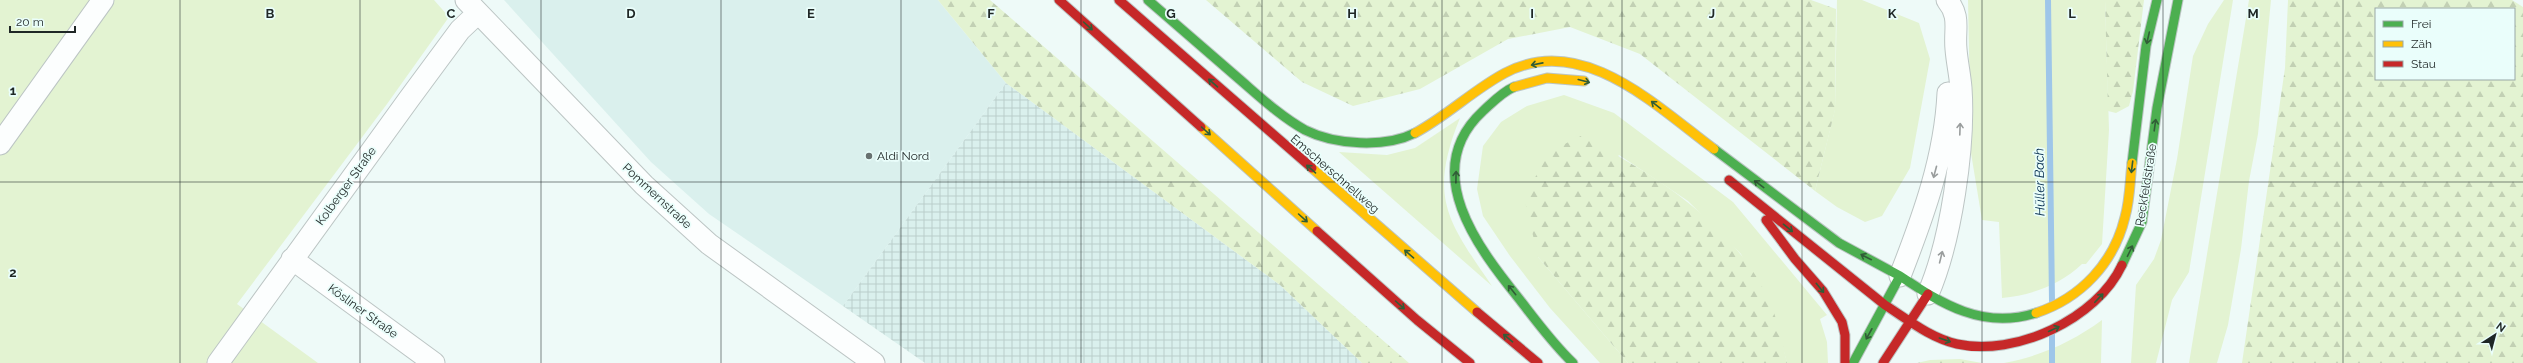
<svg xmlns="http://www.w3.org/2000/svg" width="2523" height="363" font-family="Raleway,sans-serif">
	<defs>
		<pattern id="industrial-grid" width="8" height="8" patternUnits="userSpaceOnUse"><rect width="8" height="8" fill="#daf0ed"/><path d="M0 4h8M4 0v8" fill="none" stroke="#bbcecb"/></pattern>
		<pattern id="forest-firs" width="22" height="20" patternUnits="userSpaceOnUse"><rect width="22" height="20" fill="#e3f3d2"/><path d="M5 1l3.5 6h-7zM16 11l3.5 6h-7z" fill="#c2d0b4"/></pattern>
	</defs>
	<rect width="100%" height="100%" fill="#eefaf8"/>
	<path fill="#daf0ed" d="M504,0H938L1006,83L843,306L709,214L651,162Z"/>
	<path fill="url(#industrial-grid)" d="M1006,83L1280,285L1362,363H925L843,306Z"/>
	<path fill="#e3f3d2" d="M0,0H434L449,17L387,104L237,304L318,363H0Z
		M1837,0H1862L1919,23L1930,59L1910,168L1882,216L1865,222L1837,207L1815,191L1835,109Z
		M1968,0H2105L2109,130L2102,244L2086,264H2082C2060,285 2032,295 2002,298L1999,222L1982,220L1971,153Z
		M2224,0H2233L2189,272L2172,300L2156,363H2131L2136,285L2154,259L2161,240L2177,159L2193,56L2208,24Z
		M2249,0H2271L2258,134L2249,181L2241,249L2228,325L2217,363H2189Z
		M1564,95L1614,113L1733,202L1827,315L1820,319L1827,342L1828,363H1787L1783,348L1741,254L1688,201L1619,155L1538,257L1628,363H1600L1550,308L1510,256L1483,216L1477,189L1483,146L1501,122L1527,106Z
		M1460,118C1428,197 1447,220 1492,286L1339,152L1387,155L1415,148Z
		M2102,320L2101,363H2004C2041,356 2072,342 2102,320Z"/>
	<path fill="url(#forest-firs)" fill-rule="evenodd" d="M938,0H990L1409,363H1362L1280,285L1006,83Z
		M1206,0H1811L1836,9L1835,110L1815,191L1640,54L1570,27L1508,39L1420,89L1353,106L1302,82Z
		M2105,0H2144L2133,91L2129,106L2116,113L2108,111Z
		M2288,0H2512L2523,7V363H2242L2285,68ZM2376,9H2514V79H2376Z
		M1581,136C1653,173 1731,222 1767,296C1777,316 1782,341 1787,363H1628L1538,257L1524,197L1550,151Z
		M1960,359L1982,363H1917L1930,360Z"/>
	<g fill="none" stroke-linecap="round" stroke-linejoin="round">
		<path stroke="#9ec6e9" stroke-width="6" d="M2048,0L2052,301
			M2052,363V333"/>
		<defs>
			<path id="street" d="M466,0L644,185L709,244L874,363
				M0,144L103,0
				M292,259L434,363
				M1900,276C1923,217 1945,157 1948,93
				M1928,294C1951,241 1965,146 1961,88C1960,75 1957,62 1956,49C1954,29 1961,17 1947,0
				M218,363L409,99L460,30L478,13"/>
			<path id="fast" d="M1148,0C1178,26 1208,52 1238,78C1259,96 1280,116 1305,130C1335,145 1385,148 1415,133
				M1514,87C1502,92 1493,102 1483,111C1418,171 1479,249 1520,300C1537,322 1553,344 1573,363
				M1714,149L1839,243L1900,276
				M2132,163L2146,46L2157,0
				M2122,265L2142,222L2157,108L2178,0
				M1853,363L1900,276C1942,304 1983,330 2036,313"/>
			<path id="slow" d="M1514,87L1547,78L1584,81
				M1201,127L1317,231
				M1415,133C1447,116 1473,90 1505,73C1582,32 1656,106 1714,149
				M1312,168L1477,312
				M2036,313C2081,298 2114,263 2125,217C2130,200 2130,180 2132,163"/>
			<path id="jam" d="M1059,0L1201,127
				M1119,0L1312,168
				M1729,180L1885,305
				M1766,220L1795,259L1823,291L1842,322L1845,335V363
				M1317,231L1417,320L1470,363
				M1885,305C1907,319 1930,338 1957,344C2015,357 2097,319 2122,265
				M1477,312L1538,363
				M1883,363L1928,294"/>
		</defs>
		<use href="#street" stroke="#bcc5c4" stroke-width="23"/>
		<use href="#fast" stroke="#bcc5c4" stroke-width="11"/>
		<use href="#slow" stroke="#bcc5c4" stroke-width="11"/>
		<use href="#jam" stroke="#bcc5c4" stroke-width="11"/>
		<use href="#street" stroke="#fcfefe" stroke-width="21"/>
		<use href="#fast" stroke="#4caf50" stroke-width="9"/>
		<use href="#slow" stroke="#ffc107" stroke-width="9"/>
		<use href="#jam" stroke="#c62828" stroke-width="9"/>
	</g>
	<defs><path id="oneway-shaft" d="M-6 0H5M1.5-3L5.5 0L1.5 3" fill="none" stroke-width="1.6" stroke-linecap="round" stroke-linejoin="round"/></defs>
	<g stroke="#315d37">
		<use href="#oneway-shaft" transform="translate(1088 26) rotate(42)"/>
		<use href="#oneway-shaft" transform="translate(2148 38) rotate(103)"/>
		<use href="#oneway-shaft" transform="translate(1537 64) rotate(169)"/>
		<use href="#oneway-shaft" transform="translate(1584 81) rotate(15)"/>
		<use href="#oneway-shaft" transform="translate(1213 83) rotate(-139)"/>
		<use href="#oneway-shaft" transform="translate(1656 105) rotate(-142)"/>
		<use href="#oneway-shaft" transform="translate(2155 125) rotate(-82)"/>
		<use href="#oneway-shaft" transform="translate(1206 131) rotate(42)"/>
		<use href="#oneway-shaft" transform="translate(2132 167) rotate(97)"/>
		<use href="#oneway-shaft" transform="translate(1311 169) rotate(-139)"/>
		<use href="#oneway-shaft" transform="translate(1456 177) rotate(-89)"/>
		<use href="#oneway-shaft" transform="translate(1759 184) rotate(-143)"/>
		<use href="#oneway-shaft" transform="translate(1303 218) rotate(42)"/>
		<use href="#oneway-shaft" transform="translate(1788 228) rotate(39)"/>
		<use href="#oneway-shaft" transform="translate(2130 251) rotate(-64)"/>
		<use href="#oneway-shaft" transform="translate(1409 254) rotate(-139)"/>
		<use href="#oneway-shaft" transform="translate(1866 257) rotate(-153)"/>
		<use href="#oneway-shaft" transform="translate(1820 288) rotate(51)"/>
		<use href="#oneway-shaft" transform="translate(1512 290) rotate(-129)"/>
		<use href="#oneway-shaft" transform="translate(2099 298) rotate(-46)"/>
		<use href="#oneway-shaft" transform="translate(1400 305) rotate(42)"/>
		<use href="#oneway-shaft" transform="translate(2054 329) rotate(-25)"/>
		<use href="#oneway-shaft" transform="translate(1869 334) rotate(119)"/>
		<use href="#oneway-shaft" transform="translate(1508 338) rotate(-140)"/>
		<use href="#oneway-shaft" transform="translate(1945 340) rotate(19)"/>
	</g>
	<g stroke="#999d9d">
		<use href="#oneway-shaft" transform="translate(1960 129) rotate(-88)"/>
		<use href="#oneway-shaft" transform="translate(1935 172) rotate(105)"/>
		<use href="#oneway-shaft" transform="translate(1941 257) rotate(-76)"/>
	</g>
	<path fill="none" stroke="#1f2726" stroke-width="1" stroke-opacity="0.55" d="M180,0V363M360,0V363M541,0V363M721,0V363M901,0V363M1081,0V363M1262,0V363M1442,0V363M1622,0V363M1802,0V363M1982,0V363M2163,0V363M2343,0V363M0,182H2523"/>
	<circle fill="#677170" stroke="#eafefb" stroke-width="1.5" cx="869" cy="156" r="4"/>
	<g text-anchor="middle" stroke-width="3.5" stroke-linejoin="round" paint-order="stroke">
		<g font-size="12" fill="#1f2726" stroke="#eafefb" text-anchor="start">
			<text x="877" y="160">Aldi Nord</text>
		</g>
		<g font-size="12" fill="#1f2726" stroke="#eafefb">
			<text transform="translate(1335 174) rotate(41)" y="4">Emscherschnellweg</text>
			<text transform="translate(2146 185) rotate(-81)" y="4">Reckfeldstraße</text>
			<text transform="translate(346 186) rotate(-54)" y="4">Kolberger Straße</text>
			<text transform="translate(657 196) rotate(43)" y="4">Pommernstraße</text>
			<text transform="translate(363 311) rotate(36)" y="4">Kösliner Straße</text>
		</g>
		<g font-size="13" font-style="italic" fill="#032b4c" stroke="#eafefb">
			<text transform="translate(2039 182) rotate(-91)" y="5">Hüller Bach</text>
		</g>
	</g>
	<g font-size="13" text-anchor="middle" font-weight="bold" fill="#1f2726" stroke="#eafefb" stroke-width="3.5" stroke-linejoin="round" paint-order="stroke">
		<text x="270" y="18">B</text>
		<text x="451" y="18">C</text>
		<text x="631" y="18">D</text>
		<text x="811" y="18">E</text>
		<text x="991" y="18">F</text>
		<text x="1171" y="18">G</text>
		<text x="1352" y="18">H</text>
		<text x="1532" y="18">I</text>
		<text x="1712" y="18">J</text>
		<text x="1892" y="18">K</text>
		<text x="2072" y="18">L</text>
		<text x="2253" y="18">M</text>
		<text x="13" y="95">1</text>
		<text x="13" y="277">2</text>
	</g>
	<rect x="2375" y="8" width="140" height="72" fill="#eafefb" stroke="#99a8a6"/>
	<rect x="2383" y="21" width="20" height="6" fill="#4caf50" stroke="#99a8a6"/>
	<text x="2411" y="28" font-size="12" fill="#1f2726">Frei</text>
	<rect x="2383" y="41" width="20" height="6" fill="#ffc107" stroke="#99a8a6"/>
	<text x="2411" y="48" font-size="12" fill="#1f2726">Zäh</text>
	<rect x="2383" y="61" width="20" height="6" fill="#c62828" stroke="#99a8a6"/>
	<text x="2411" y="68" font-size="12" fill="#1f2726">Stau</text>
	<g transform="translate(2495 335) rotate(36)" stroke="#eafefb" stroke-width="3" paint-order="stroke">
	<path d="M0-3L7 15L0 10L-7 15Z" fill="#1f2726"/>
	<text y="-6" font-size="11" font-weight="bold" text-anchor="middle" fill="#1f2726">N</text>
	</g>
	<path d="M10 26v6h65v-6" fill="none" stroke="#1f2726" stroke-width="2"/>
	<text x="16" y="26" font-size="12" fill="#1f2726" stroke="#eafefb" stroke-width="3" paint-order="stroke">20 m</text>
</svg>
